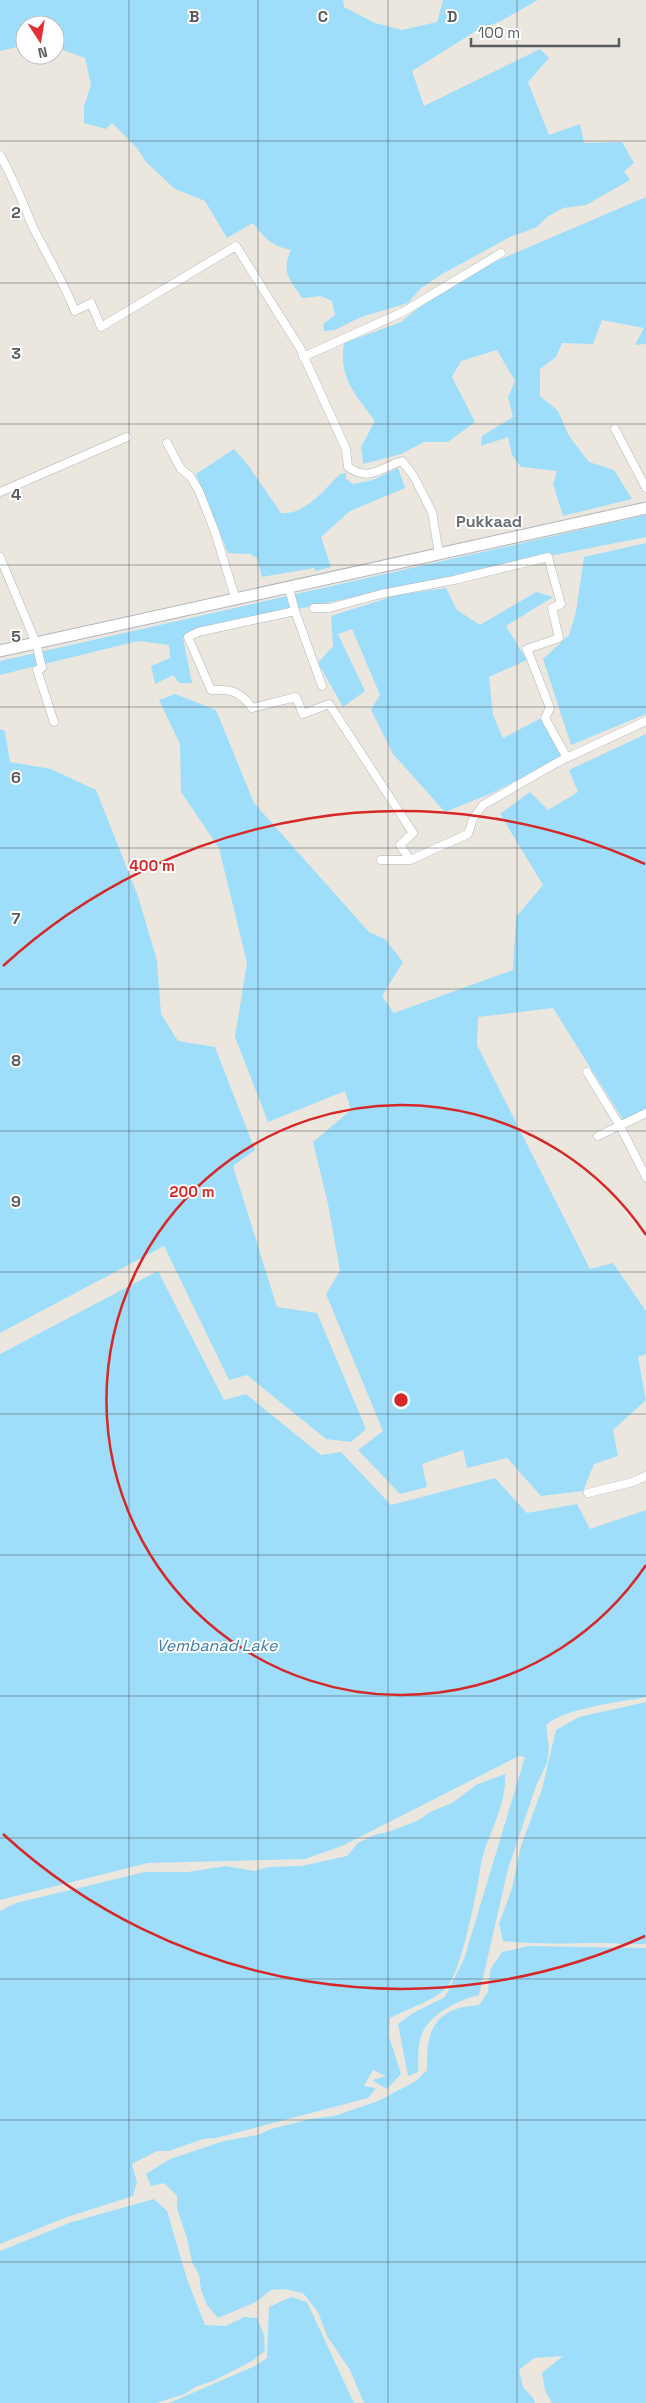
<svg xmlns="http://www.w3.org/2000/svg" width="646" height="2403" font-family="'Space Grotesk',sans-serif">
	<rect width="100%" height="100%" fill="#ebe7df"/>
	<path fill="#9edefb" d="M0,0H343L344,7L375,23L402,30L437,22L443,0H538L501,21L476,31L412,71L424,106L540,49L549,58L528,82L549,135L580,124L584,143L622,142L634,163L624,171L630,180L586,205L563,208L547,217L537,227L510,237L442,274L421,288L408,303L361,317L335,330L324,331L323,324L335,315L332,301L321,296L302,298C289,278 281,273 291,250C271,246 264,237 253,223L227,238L205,201L175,189L146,162L137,148L112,123L106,129L84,123V106L91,85L85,58L55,47V25H25V45L0,51Z
		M646,197V344L635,345L644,328L602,320L593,344L562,343L556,357L540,369V396L558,411L569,436L589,462L614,470L632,499L563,516L553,484L557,471L521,467L512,455L508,437L481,446L482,436L513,417L508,397L515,381L497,350L461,361L452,377L475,422L448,442H424L401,454L363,464L361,447L375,421C356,395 338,378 344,343L401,322L426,302L480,268Z
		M234,449L248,465L281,513C304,516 325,489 340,474L346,473V479L353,484L373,480L398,468L405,488L350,511L321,537L331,567L316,571L314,568L262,577L257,558L250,554L228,553L196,474Z
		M646,515V537L489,568L191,632L183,638L192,683H179L173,675L155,684L151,666L170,658L169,645L138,641L0,675V661Z
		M646,543V714L571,745L543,659L569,635L576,612L584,557Z
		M446,588L457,610L480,625L536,592L553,597L506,626L527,660L489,677L493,715L503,738L543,717L563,756L490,794L445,812L393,754L371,710L380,695L352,629L338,634L365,691L343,707L318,663L333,646L331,616L397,595Z
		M175,694L216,710L254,803L369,932L385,939L403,962L382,996L394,1013L513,970L516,917L543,885L500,814L530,792L548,810L578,792L569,770L646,734V1110L625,1123L553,1008L478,1017L477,1045L590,1269L613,1263L646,1311V1354L638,1357L646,1400L613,1430L618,1456L594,1464L583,1491L541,1496L507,1458L467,1468L463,1450L422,1464L427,1487L400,1494L358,1450L383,1431L326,1294L340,1271L328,1204L313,1142L351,1110L345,1091L268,1122L235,1037L247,963L219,848L181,792L180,744L159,700Z
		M0,729L5,731L10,762L51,769L96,790L138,896L157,961L161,1014L178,1041L215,1047L255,1150L233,1166L277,1307L317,1313L366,1429L351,1442L326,1439L247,1375L229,1380L164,1246L0,1333Z
		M158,1271L224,1400L246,1394L321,1455L341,1452L391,1505L495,1478L527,1513L577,1504L590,1529L646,1510V1697C620,1702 565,1708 546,1725L549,1747L547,1763L536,1786L508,1869L479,1995C458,2000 427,2015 421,2037C417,2047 419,2061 418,2072L408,2076L398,2024L413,2013L445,1997L464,1959L525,1757L519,1756L342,1846L305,1859L148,1863L0,1900V1354Z
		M646,1702V1944C631,1945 618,1943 603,1943C569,1943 537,1945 503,1941L499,1924L512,1888L521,1846L542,1789L556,1730L579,1717Z
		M505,1774C507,1809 485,1836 480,1870C477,1892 461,1973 447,1987C433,2002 408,2008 390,2018L389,2036L401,2074L387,2089L372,2080L386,2076L373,2070L364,2086L376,2088L368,2098L216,2138L203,2139L169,2151H157L132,2164L137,2182L133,2196L67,2217L0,2244V1911L16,1903L145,1872H188L226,1866L254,1871L269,1867L301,1866L347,1856L358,1843L374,1835L388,1832L419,1820L430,1812L452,1803L476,1785Z
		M529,1946L646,1948V2403H552L545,2390L542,2373L563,2356L534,2358L519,2370L523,2387L533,2398L535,2403H364L350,2370L327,2336L318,2312L303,2293L284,2289L271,2290L256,2302L218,2318L207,2305L201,2290L199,2275L192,2262L187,2238L177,2209V2196L164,2183L151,2186L146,2174L170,2159L224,2141L258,2135L271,2129L310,2119L334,2116L378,2101L416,2081L427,2070C427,2046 427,2023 451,2011C459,2007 470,2006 479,2005L488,1992L490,1970L502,1952Z
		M154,2199L167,2211L187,2279L205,2325L226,2326L244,2317L257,2318L264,2335L265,2351L252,2361L213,2381L195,2387L185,2394L156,2403H0V2251L72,2222Z
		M291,2297L307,2302L354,2403H169L255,2366L267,2358L269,2307Z"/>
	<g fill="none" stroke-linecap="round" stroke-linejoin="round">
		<defs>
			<path id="street" d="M0,155C13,177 22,201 32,225C46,254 63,281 75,311L91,303L101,327L236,246L300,348L346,449L348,467C369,482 380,468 402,461L413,475L432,512L439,554
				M303,357L403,312L501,253
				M615,429L646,488
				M167,443L181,469L190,476L199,491L215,532L236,600
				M0,492L127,437
				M0,557L36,643L42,668L37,670L54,722
				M289,588L295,611L322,686
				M314,608H329L381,594L454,580L548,557L561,604L552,608L559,638L527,649L550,708L545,718L567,758
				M295,611L198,632L188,637L211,690C230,689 241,691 252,708L296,697L303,714L329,704L413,833L400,845L410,860L468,834L473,819L483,805L558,762L646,721
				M381,860H410
				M587,1072L620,1126L646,1177
				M598,1136L646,1113
				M588,1493L633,1482L646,1476"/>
			<path id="secondary" d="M0,651L646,508"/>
		</defs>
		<use href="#street" stroke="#b2b6ba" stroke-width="9"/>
		<use href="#secondary" stroke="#b1b5ba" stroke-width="13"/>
		<use href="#street" stroke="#fff" stroke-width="8"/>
		<use href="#secondary" stroke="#fff" stroke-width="11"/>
	</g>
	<path fill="none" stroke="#585c60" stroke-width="1" stroke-opacity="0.55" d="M129,0V2403M258,0V2403M388,0V2403M517,0V2403M0,141H646M0,283H646M0,424H646M0,565H646M0,707H646M0,848H646M0,989H646M0,1131H646M0,1272H646M0,1414H646M0,1555H646M0,1696H646M0,1838H646M0,1979H646M0,2120H646M0,2262H646"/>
	<g fill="none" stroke="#d62828" stroke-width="2.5">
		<path d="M646 1565A295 295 0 1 1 646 1235"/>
		<path d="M645 1936A589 589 0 0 1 3 1834M3 966A589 589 0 0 1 645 864"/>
	</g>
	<g text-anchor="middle" stroke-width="4" stroke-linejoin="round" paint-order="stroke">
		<g font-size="16" font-weight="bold" fill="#696e72" stroke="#fff">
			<text x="489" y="527">Pukkaad</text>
		</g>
		<g font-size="16" font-style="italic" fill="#3c7aa3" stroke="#fff">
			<text x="217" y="1651">Vembanad Lake</text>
		</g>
	</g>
	<g font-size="16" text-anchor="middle" font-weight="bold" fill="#585c60" stroke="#fff" stroke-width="4" stroke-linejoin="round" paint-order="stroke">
		<text x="194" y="22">B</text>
		<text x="323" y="22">C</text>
		<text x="452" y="22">D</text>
		<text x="16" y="218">2</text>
		<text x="16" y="359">3</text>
		<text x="16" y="500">4</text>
		<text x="16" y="642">5</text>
		<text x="16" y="783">6</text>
		<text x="16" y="924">7</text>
		<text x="16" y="1066">8</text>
		<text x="16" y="1207">9</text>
	</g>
	<circle cx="401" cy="1400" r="8" fill="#d62828" stroke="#fff" stroke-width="2.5"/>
	<g font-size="15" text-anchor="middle" font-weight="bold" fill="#d62828" stroke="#fff" stroke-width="4" stroke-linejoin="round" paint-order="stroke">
		<text x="152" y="871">400 m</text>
		<text x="192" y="1197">200 m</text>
	</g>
	<g transform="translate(40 40) rotate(168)"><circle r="24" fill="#ffffff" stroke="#bcbebf"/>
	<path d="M0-4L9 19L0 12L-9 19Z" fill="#e22e35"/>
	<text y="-8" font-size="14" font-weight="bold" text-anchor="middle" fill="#585c60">N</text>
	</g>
	<path d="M471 38v8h148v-8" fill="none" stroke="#585c60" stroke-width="2.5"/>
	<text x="478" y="38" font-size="15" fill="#585c60" stroke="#ffffff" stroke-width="4" paint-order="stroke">100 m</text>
</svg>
